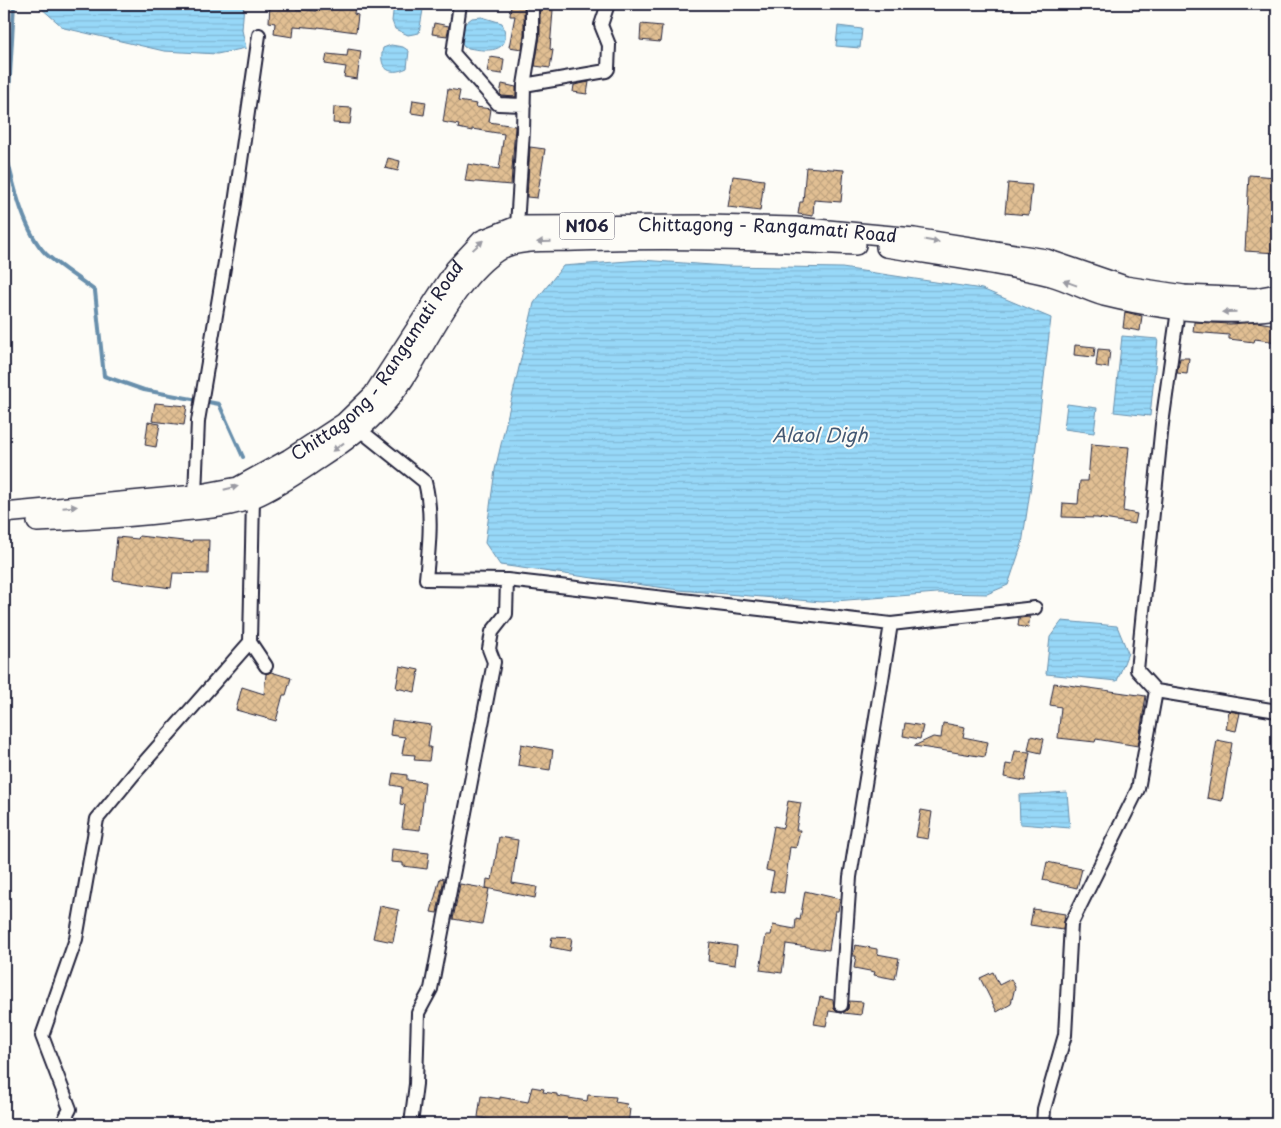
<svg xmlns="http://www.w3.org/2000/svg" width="1281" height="1128" font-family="'Playpen Sans',sans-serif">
	<defs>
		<pattern id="water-rules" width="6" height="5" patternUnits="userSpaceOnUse" patternTransform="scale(1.25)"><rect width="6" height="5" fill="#97d8f8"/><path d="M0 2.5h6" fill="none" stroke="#82b9d6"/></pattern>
		<pattern id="building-cross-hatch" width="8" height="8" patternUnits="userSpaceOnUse" patternTransform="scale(1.25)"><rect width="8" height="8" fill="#e1bf93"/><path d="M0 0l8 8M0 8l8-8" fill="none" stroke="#c1a480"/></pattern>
	</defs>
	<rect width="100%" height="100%" fill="#fdfcf7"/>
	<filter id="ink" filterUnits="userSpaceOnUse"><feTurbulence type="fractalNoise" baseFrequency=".02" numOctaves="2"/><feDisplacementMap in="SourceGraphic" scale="10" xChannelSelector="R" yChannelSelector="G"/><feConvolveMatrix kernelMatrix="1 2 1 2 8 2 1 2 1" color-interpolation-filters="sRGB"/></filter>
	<g filter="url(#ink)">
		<path fill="url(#water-rules)" stroke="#688fac" d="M43,4H244L242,30L246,48L217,54L164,51L64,28L41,8Z
			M394,4H424L419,33L408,35L395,29L392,21Z
			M482,17L502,23C515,55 485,52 464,47L461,42L463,25L472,18Z
			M838,26L862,29L860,48L836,46Z
			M391,45L403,47L409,51L407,68C388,77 378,67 383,48Z
			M641,260L726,266L842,268L982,289L1051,318L1033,472L1022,544L1008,585L987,594L937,593L822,602L679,590L500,565L485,543L495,470L534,303L563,266Z
			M1122,336L1158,339L1150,416L1114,412Z
			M1067,404L1097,408L1094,433L1064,429Z
			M1062,621L1117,626L1128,653L1117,681L1046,674L1050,637Z
			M1067,792L1070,828L1020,824L1019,795Z"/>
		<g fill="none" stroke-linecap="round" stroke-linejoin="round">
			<path stroke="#688fac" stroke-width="4" d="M4,140L9,93L14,4
				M4,145C12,178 22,230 46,254C61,268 80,279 95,291L104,376L144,390L219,404L243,457"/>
		</g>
		<path fill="url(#building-cross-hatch)" stroke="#22223b" d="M270,4H297L296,9L316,11L317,4H355L354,14L358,15L356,32L318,27V28L294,26L293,37L274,34L275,23L269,22Z
			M511,4H524V35L522,49L509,47L515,16H510Z
			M540,9L553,10L550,49L553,50L550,68L535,66L540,36Z
			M434,23L449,26L447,36L432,34Z
			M641,24L662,26L660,42L640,40Z
			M348,49L361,51L357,79L344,77L346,67L325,64L327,54L347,56Z
			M490,57L504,59L502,74L487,72Z
			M589,82L587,94L573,92L574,85Z
			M502,84L516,87V97L502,96L500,94Z
			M448,89L460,91L458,101L477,104L476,107L491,109L489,122L515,126L511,185L465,181L468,164L499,169L504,134L472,129V131L458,128L459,125L443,122Z
			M413,100L426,102L424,115L411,113Z
			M334,107L352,108L350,124L333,123Z
			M530,147L545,149L537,198L527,197Z
			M388,158L400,161L398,171L385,168Z
			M806,167L844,170L841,202L814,200L813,216L798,214L800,202H803Z
			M1249,175L1277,177V253L1245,251Z
			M733,176L764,180L760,211L728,207Z
			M1008,183L1032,185L1029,215L1005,213Z
			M1125,312L1142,316L1140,331L1123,328Z
			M1194,322L1230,324L1257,322L1277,325V342L1255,339L1254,342L1229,339V335L1193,332Z
			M1075,345L1095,347L1094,357L1074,355Z
			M1098,349L1110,350L1108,368L1096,366Z
			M1180,358H1189L1187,374L1177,373Z
			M155,403L187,406L184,425L152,421Z
			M148,422L160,424L156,447L145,445Z
			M1091,444L1129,447L1123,511L1137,514L1135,524L1097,518L1062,517L1063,503L1078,504L1080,481H1088Z
			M139,536L192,542V540H209L208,574L173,573L171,588L113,580L117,537L138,539Z
			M1030,617L1028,628L1018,626L1019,618Z
			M400,666L419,670L415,692L396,688Z
			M271,672L291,678L286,695H283L276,721L236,710L242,687L264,694L266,674Z
			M1054,683L1146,696L1138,746L1096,739L1095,742L1058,738L1061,707L1050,705Z
			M1229,711L1240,713L1236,731L1226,729Z
			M392,720L431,725L428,747H431L429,761L414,760L415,755L402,754L405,737L390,735Z
			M905,723L923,726L920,739L903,736Z
			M943,723L965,727L963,737L988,742L985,757L914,746L933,737L941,738Z
			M1031,736L1044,739L1041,753L1028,750Z
			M1217,740L1232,743L1222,801L1207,798Z
			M521,744L553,750L550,770L518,765Z
			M1015,751L1030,752L1025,781L1004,777L1006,764L1012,765Z
			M393,773L407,775V780L425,782L420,830L402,828L405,805L400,804L402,787L391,785Z
			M788,801L801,803L796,830H800L796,848L790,847L784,893L770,891L774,872L766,870L774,826L783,828Z
			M921,810L932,812L928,839L916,837Z
			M499,837L518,840L512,883L537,887L535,898L486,888L487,879L492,880Z
			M392,849L429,853L427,869L403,866V863L391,862Z
			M1047,862L1082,869L1077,888L1043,880Z
			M440,878L444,879L437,913L431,912Z
			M460,884L489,889L482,924L453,919Z
			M805,891L840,899L838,911H835L829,950L786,944L782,973L760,970L766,935H771L773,925L795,929L796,919L800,920Z
			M380,906L399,910L393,942L373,938Z
			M1033,909L1065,914L1063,930L1030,925Z
			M552,937L572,938L570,951L550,947Z
			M710,942L737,946L735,965L708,961Z
			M855,945L877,949V954L899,958L895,979L874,975L875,972L854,968L856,956H853Z
			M993,972L999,985L1011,979L1015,987L1011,1004L997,1012L980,978Z
			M820,997L833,1000L834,1009L837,1012L842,1013L829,1011L826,1026L814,1024Z
			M849,1001L863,1002L861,1015L843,1013L848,1009Z
			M532,1087L544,1089L543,1092L557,1094V1096L587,1101L588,1095L616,1097L615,1102L627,1104L626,1108L630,1109L628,1124H508L478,1117L481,1096L500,1099V1097L528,1102Z"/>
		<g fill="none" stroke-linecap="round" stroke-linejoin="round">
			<defs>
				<path id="minor" d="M460,4L453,53L498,104L524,105
					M524,85L532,36V4
					M517,226L523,131L524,85L606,71L608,69L609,45L601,25L608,4
					M360,430L425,482C433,514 429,547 426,579L507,580L506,614L492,632L489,649L494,662L431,989L418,1013L416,1084L411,1124
					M195,495L198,421L235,203L259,35
					M507,580L891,624L1035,608
					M250,642L266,666
					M1156,691L1277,711
					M841,1005L850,877L891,624
					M62,1124L70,1109L42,1036L76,939L97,819L134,774L250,642L253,498
					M1043,1124L1044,1109L1065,1035L1071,924L1138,789L1156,691L1137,670L1162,424L1178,310"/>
				<g id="highway">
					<path d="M886,247C941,256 997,263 1051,276C1069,281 1086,291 1104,296C1161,310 1219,317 1277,309"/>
					<path id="s1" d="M4,513L195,495L238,487L289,459L344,423L373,395L455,269L482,240L517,226L708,225L795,227L914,238L1046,259L1125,286L1184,295L1255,298L1277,294"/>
					<path d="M37,522C85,520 134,517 182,511C206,509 233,507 255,497C278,487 299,472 319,459C352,438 383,412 404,379C430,338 459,274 501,249C520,239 554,242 575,241C669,238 763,240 856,245"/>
				</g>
			</defs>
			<use href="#minor" stroke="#22223b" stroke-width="16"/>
			<use href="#highway" stroke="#22223b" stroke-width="22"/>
			<use href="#minor" stroke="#fdfcf7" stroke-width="12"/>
			<use href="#highway" stroke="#fdfcf7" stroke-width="19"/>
		</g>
		<defs><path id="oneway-solid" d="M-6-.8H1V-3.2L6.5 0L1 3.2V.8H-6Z" transform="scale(1.25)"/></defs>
		<g fill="#9a9aa2">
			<use href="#oneway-solid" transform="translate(932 241) rotate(9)"/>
			<use href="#oneway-solid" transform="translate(544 242) rotate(178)"/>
			<use href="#oneway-solid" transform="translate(478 245) rotate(-43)"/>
			<use href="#oneway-solid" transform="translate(1070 283) rotate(-160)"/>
			<use href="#oneway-solid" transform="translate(1229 312) rotate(179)"/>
			<use href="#oneway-solid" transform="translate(338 447) rotate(144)"/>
			<use href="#oneway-solid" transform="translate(231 488) rotate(-13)"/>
			<use href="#oneway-solid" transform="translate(70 507) rotate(-5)"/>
		</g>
	</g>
	<g text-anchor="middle" stroke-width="4" stroke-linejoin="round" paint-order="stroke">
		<rect fill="#fdfcf7" stroke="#646373" stroke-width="1" x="559.5" y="212.5" width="55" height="27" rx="4"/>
		<g font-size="16" font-weight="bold" fill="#22223b">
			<text x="587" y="232">N106</text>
		</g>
		<g font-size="18" fill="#22223b" stroke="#fdfcf7">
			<text dy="6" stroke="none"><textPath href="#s1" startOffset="878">Chittagong - Rangamati Road</textPath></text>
			<text dy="6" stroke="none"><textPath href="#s1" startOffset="428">Chittagong - Rangamati Road</textPath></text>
		</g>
		<g font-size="19" font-style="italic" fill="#455974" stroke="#fdfcf7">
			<text x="820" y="442">Alaol Digh</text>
		</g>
	</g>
	<rect width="1281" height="1128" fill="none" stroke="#fdfcf7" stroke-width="20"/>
	<rect x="10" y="10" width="1261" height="1108" fill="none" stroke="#22223b" stroke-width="2" filter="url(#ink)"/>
</svg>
